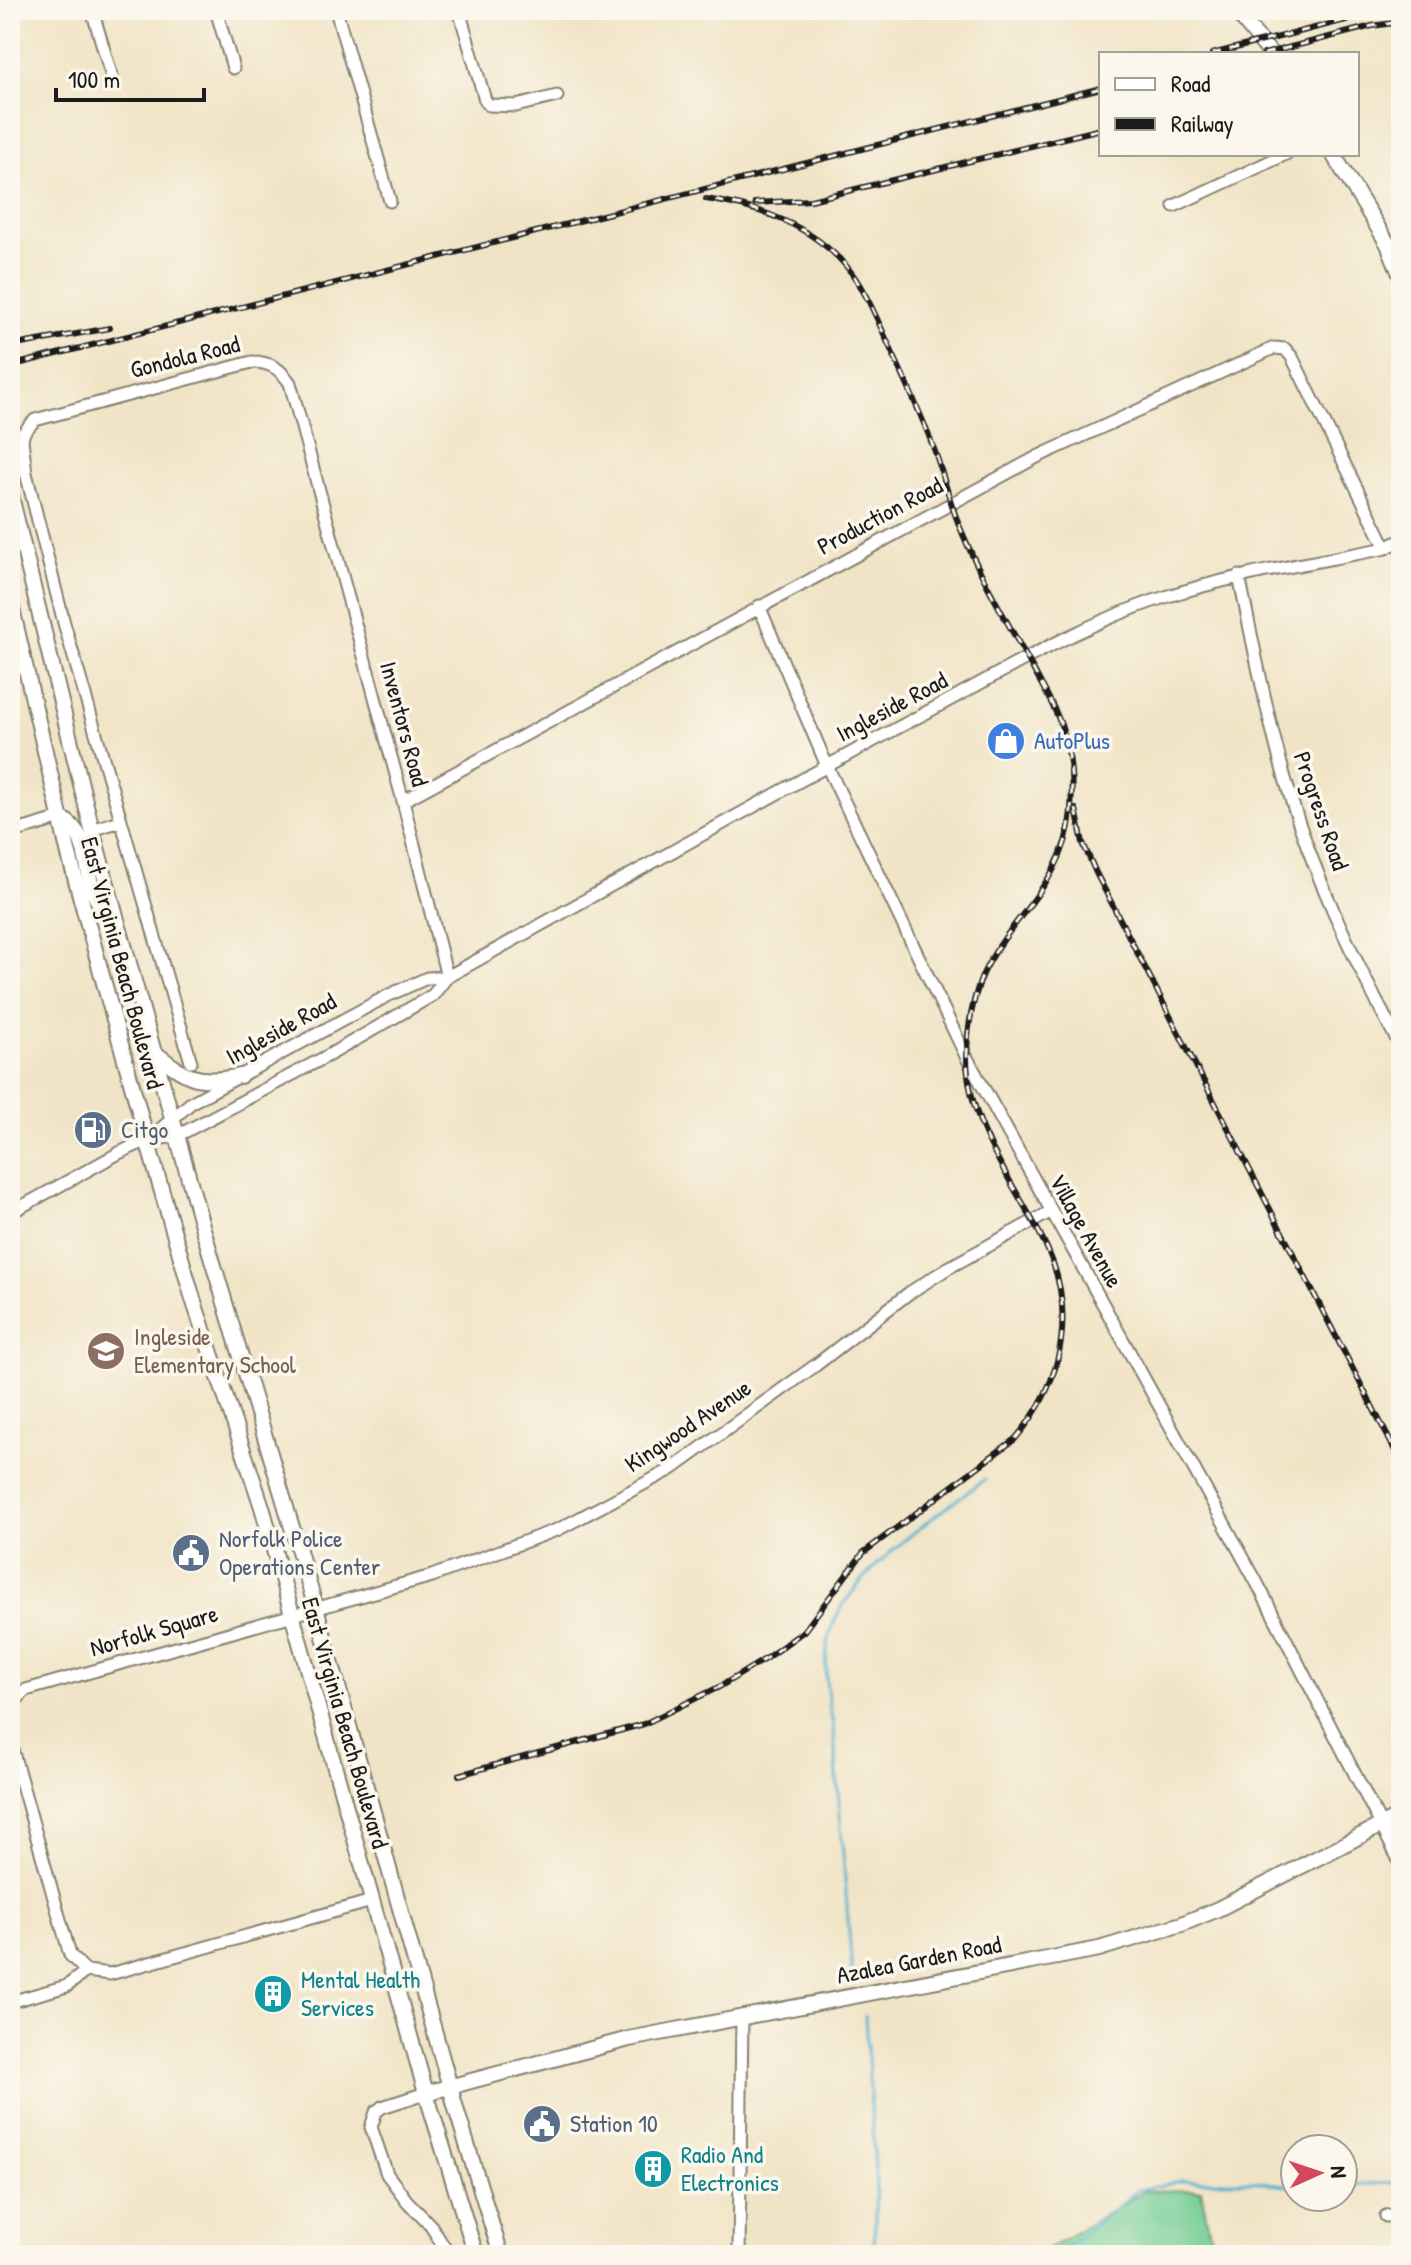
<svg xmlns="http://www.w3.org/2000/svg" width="1411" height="2265" font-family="'Patrick Hand',sans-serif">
	<rect width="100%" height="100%" fill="#fbf7ec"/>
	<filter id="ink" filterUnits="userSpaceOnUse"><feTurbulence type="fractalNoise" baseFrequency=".0125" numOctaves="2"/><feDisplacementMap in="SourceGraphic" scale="16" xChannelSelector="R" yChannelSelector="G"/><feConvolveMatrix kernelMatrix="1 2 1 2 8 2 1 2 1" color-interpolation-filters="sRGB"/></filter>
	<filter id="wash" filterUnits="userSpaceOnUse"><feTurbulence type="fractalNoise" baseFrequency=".006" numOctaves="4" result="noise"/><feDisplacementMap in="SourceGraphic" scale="32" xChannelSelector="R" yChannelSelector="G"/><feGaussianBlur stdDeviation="1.8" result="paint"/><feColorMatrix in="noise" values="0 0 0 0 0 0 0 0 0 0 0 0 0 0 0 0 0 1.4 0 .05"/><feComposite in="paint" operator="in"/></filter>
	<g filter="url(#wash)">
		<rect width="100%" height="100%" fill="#f1e4c6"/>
		<path fill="#74ce95" stroke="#487558" stroke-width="2" d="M1201,2190L1214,2255H1038L1145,2191Z"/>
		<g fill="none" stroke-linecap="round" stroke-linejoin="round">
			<path stroke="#51b0cf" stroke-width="3" d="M852,1971L833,1724C825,1690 821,1647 837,1616C863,1565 939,1513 985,1479
				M865,2016L876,2182L874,2255
				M1343,2185L1396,2183L1401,2180
				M1052,2255L1078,2239L1138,2190L1181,2181H1251L1295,2186"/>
		</g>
	</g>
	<g filter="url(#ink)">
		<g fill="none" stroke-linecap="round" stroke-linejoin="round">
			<defs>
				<path id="minor" d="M92,10L112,77
					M216,10L233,68
					M336,10L390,201
					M459,10L485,100L489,105L516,106L557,96
					M914,10L915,14L931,10
					M10,152V193
					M1174,206L1286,154
					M10,460L23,455
					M1239,576C1255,652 1269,728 1292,802C1319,887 1358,969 1401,1047
					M759,606L827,766L967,1058L1256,1581L1401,1864
					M403,801L1037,457L1274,348L1285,349L1292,357L1386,548
					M92,830L120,821
					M10,833L61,818
					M191,1062L64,623L26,473L22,440L24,432L35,420L252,362C269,362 280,368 290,383L403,801L447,977
					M149,1139L192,1102L389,995L427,978L447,977
					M10,1213L119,1153L147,1140L177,1136L331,1054L433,995L447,977C604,890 760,801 918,717C997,675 1077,626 1162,598C1236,574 1311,563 1386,548L1401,540
					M10,1706L26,1690L432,1576L559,1529L672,1469L816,1365L909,1293L948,1268L1050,1212
					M10,1742L70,1955L86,1971L110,1974L372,1901
					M10,2002L67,1986L86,1971
					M426,2093L382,2107L376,2112L371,2127L387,2174L407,2201L431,2226L449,2255
					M1386,2216L1401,2214
					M739,2255L742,2016"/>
				<path id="major" d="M1235,10L1271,54
					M1333,154L1388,244L1401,276
					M10,492L92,830L203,1229L316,1608L457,2112L501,2255
					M10,600L69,855L147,1140L193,1299L262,1507L426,2093L476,2255
					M61,818C88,831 85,866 93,891C97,903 108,913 116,922
					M154,1052C187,1078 198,1085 240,1076
					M426,2093L629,2039L1099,1949L1182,1924L1218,1909L1401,1815"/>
			</defs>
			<use href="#minor" stroke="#868071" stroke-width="15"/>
			<use href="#major" stroke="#868071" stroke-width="18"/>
			<use href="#minor" stroke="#fff" stroke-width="11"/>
			<use href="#major" stroke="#fff" stroke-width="14"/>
			<defs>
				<path id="rail" d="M1212,54L1385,10
					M1264,54L1372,26L1401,22
					M755,203L811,200L1101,129
					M10,346L110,328
					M10,366L1101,88
					M1076,809L1083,843L1096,873L1401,1462
					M459,1775L644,1724L721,1686L765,1659L804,1631L863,1553L1015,1439C1065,1382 1078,1306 1042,1238C1013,1181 968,1126 967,1059C967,1032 972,1000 983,974C1011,915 1065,884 1071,811C1073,782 1071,752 1061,725C1054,705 1042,686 1032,667C1008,623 981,578 962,532C950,505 944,476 934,449C921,413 904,378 888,343C876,317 865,289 847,267C810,224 759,207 706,199"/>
			</defs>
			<use href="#rail" stroke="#1c1c1c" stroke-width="6"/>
			<use href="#rail" stroke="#fbf7ec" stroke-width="3" stroke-dasharray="9" stroke-linecap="butt"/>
		</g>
	</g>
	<defs>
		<symbol id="shop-disc" viewBox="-11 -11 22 22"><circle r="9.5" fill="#3f7fe0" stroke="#fbf7ec"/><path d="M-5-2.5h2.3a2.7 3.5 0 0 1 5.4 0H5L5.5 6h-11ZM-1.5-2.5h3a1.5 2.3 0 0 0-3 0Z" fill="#fff"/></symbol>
		<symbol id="fuel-disc" viewBox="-11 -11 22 22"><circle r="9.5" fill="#5c6f8a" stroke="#fbf7ec"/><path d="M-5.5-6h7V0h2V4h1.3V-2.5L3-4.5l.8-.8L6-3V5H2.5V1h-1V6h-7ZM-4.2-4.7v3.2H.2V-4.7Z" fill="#fff"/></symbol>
		<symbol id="school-disc" viewBox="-11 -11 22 22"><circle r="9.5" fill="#8d6e63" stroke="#fbf7ec"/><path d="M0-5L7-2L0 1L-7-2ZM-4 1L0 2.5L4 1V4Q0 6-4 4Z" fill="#fff"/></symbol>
		<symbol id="civic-disc" viewBox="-11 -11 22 22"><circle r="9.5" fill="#5c6f8a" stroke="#fbf7ec"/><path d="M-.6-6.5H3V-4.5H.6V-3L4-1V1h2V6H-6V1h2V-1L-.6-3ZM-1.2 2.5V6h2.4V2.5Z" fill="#fff"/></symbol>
		<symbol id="building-disc" viewBox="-11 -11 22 22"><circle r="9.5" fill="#0f9aa8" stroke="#fbf7ec"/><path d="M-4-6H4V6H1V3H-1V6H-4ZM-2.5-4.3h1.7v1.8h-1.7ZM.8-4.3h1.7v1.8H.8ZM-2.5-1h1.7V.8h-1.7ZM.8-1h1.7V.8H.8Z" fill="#fff"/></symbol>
	</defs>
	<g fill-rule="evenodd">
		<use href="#shop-disc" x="984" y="719" width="44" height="44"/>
		<use href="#fuel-disc" x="71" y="1108" width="44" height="44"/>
		<use href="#school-disc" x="84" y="1329" width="44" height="44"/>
		<use href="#civic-disc" x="169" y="1531" width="44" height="44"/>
		<use href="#building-disc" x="251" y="1972" width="44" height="44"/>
		<use href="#civic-disc" x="520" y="2102" width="44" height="44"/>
		<use href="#building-disc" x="631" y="2147" width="44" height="44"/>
	</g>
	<g text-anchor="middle" stroke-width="7" stroke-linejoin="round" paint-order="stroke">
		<g font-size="24" fill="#1c1c1c" stroke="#fbf7ec">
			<text transform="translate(185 357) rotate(-14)" y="8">Gondola Road</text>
			<text transform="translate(880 516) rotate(-28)" y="8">Production Road</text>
			<text transform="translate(892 707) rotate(-28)" y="8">Ingleside Road</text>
			<text transform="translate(404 724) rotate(75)" y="8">Inventors Road</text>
			<text transform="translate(1321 811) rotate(71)" y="8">Progress Road</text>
			<text transform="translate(122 963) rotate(75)" y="8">East Virginia Beach Boulevard</text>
			<text transform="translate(281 1029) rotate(-29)" y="8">Ingleside Road</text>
			<text transform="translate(1086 1231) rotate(61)" y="8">Village Avenue</text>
			<text transform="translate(688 1426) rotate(-34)" y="8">Kingwood Avenue</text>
			<text transform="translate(154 1631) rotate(-16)" y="8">Norfolk Square</text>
			<text transform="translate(345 1723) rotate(74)" y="8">East Virginia Beach Boulevard</text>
			<text transform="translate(919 1960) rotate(-11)" y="8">Azalea Garden Road</text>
		</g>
		<g font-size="24" fill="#366cbe" stroke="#fbf7ec" text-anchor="start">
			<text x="1034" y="749">AutoPlus</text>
		</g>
		<g font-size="24" fill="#4e5e75" stroke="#fbf7ec" text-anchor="start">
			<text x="121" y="1138">Citgo</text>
			<text x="219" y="1547">Norfolk Police<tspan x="219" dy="28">Operations Center</tspan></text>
			<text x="570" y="2132">Station 10</text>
		</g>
		<g font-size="24" fill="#785e54" stroke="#fbf7ec" text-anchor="start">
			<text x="134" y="1345">Ingleside<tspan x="134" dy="28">Elementary School</tspan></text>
		</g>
		<g font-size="24" fill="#0d838f" stroke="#fbf7ec" text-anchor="start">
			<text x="301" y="1988">Mental Health<tspan x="301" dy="28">Services</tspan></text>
			<text x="681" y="2163">Radio And<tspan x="681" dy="28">Electronics</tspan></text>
		</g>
	</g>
	<rect width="1411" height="2265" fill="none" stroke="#fbf7ec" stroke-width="40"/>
	<rect x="1099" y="52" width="260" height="104" fill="#fbf7ec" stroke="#a29f99" stroke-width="2"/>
	<rect x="1115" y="78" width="40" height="12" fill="#ffffff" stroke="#a29f99" stroke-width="2"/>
	<text x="1171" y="92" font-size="24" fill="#1c1c1c">Road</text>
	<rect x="1115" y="118" width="40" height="12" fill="#1c1c1c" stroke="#a29f99" stroke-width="2"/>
	<text x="1171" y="132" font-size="24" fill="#1c1c1c">Railway</text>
	<g transform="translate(1319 2173) rotate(87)"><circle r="38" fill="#fbf7ec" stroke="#a29f99" stroke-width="2"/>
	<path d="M0-6L14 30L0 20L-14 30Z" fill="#d1495b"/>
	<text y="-12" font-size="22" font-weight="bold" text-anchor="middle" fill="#1c1c1c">N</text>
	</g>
	<path d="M56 88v12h148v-12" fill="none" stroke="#1c1c1c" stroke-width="4"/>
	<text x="68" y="88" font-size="24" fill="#1c1c1c" stroke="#fbf7ec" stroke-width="6" paint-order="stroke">100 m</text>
</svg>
